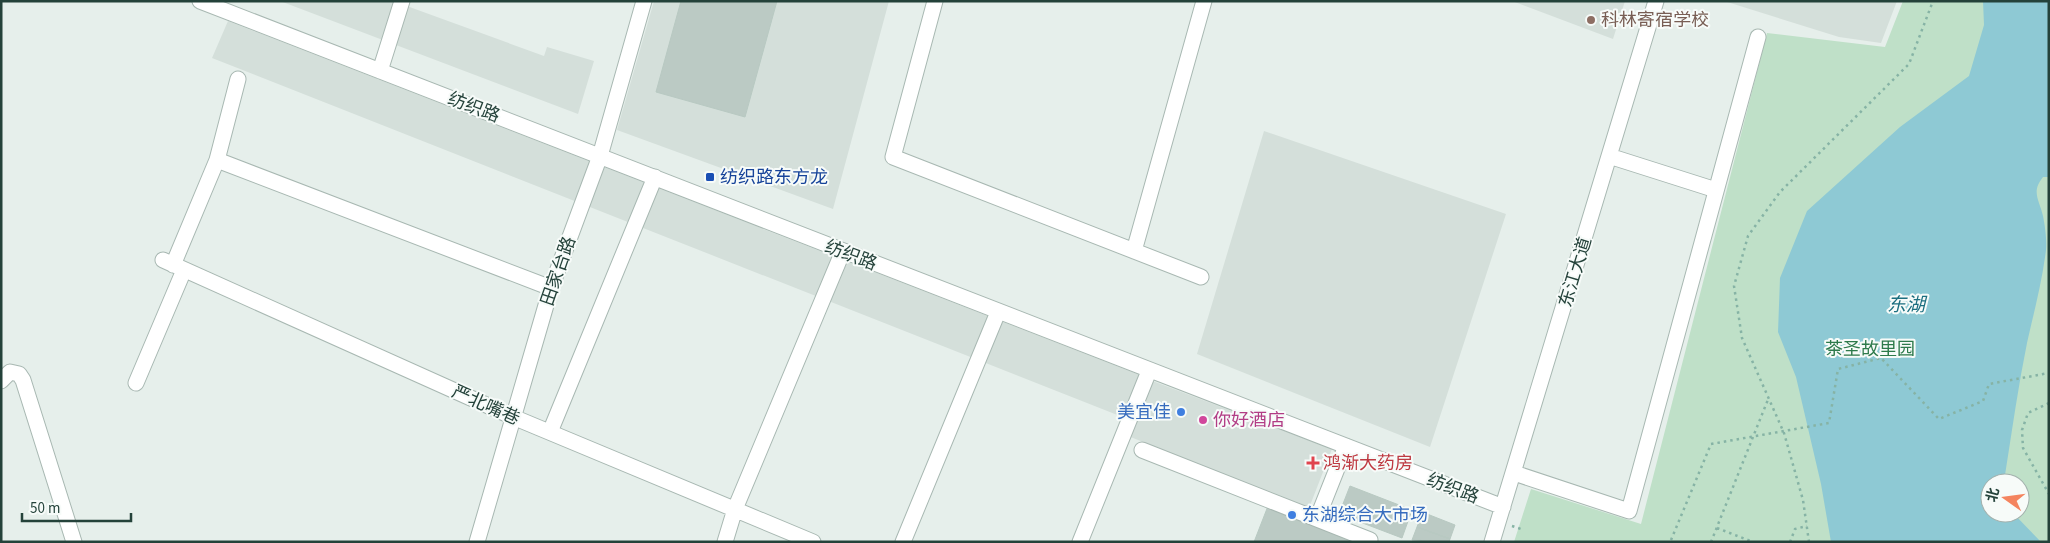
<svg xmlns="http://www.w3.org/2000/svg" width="2050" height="543" font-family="'Source Sans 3','Noto Sans SC',sans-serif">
	<rect width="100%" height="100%" fill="#e6efeb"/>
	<path fill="#d4dfda" d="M280,1H393L544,56L547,47L594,61L578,114Z
		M654,1H889L833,209L617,130Z
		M1512,1H1625L1613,39Z
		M1724,1H1897L1881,43L1839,37Z
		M228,21L1142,376L1125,418L212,58Z
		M1264,131L1506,214L1430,447L1197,354Z
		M1150,380L1332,449L1309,508L1128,436Z"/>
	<path fill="#bfe0c8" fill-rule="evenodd" d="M1903,1H2049V542H1514L1531,489L1641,524L1767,33L1885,47ZM1990,483H2020V513H1990Z"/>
	<path fill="#8ec9d4" d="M1983,1H2049V177H2043C2031,192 2039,199 2043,216C2045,226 2047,240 2046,250C2042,282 2034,312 2027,343C2018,387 2012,431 2005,475L2006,483H1990V513H2013L2041,542H1831L1821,484L1796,377L1778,332L1780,278L1807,211L1900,127L1969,76L1984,25Z"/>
	<path fill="#bbcac4" stroke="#b8c9c2" d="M681,1H777L745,117L656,92Z
		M1350,486L1412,510L1402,538L1339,514Z
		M1268,506L1360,542H1254Z
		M1422,512L1455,525L1450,539L1417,527Z
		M1417,527L1450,539L1449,542L1412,540Z"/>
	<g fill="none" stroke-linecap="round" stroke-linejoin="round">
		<defs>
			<path id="minor" d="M200,1L1503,507
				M935,1L893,157L1201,277
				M380,71L402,1
				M1609,156L1716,190
				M217,160L551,288
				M1134,251L1204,1
				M163,260L513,417L813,542
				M173,265L217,160L238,79
				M1,381L10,372L19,374L23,380L74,542
				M136,383L184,270
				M550,432L655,177
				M1142,450L1370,540L1369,542
				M1514,473L1629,511L1758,37
				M1317,519L1346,446
				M477,542L551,288L600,156L644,1
				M725,542L735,509L843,251
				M903,542L998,312
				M1080,542L1149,371
				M1492,542L1656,1"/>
		</defs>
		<use href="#minor" stroke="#a8b8b2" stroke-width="17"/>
		<path stroke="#86b3a5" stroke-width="2.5" stroke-dasharray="2.5 4" stroke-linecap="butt" d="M2049,403L2028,413L2022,430L2023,448L2049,494
			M1512,526L1521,529
			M1717,528L1753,542
			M1671,540L1711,444L1829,423L1838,369L1881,358L1939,419L1983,401L1989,384L2049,373
			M1711,542L1769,397
			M1790,542L1795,529L1807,526
			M1809,542L1803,500L1784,433L1742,338L1734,286L1748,236L1780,192L1909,64L1933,1"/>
		<use href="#minor" stroke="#fff" stroke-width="15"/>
	</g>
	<circle fill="#8d6e63" stroke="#f7fbf9" stroke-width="2" cx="1591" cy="20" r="5"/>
	<rect fill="#1a4fb4" stroke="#f7fbf9" stroke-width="2" x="705" y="172" width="10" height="10" rx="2.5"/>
	<g fill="#3f7fe0" stroke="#f7fbf9" stroke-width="2">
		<circle cx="1181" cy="412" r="5"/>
		<circle cx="1292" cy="515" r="5"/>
	</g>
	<circle fill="#d1479c" stroke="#f7fbf9" stroke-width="2" cx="1203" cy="420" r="5"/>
	<path fill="#e0444e" stroke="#f7fbf9" stroke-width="2" d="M1310.5 455.5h5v5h5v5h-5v5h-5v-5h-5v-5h5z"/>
	<g text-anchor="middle" stroke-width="4" stroke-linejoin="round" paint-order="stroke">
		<g font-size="18" fill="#785e54" stroke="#f7fbf9" text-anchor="start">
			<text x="1601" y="26">科林寄宿学校</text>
		</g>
		<g font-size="18" fill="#24423a" stroke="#f7fbf9">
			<text transform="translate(474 107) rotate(21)" y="6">纺织路</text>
			<text transform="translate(851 255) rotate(21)" y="6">纺织路</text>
			<text transform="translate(558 271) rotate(-71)" y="6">田家台路</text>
			<text transform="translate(1575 272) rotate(-73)" y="6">东江大道</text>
			<text transform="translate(486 405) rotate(24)" y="6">严北嘴巷</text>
			<text transform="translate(1453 488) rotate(21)" y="6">纺织路</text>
		</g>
		<g font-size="18" fill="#164399" stroke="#f7fbf9" text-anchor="start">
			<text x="720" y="183">纺织路东方龙</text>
		</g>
		<g font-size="18" fill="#2d7a4b" stroke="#f7fbf9">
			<text x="1870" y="355">茶圣故里园</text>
		</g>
		<g font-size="18" fill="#366cbe" stroke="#f7fbf9" text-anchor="end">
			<text x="1171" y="418">美宜佳</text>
			<text x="1302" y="521" text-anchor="start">东湖综合大市场</text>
		</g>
		<g font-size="18" fill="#b23c85" stroke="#f7fbf9" text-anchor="start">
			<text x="1213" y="426">你好酒店</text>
		</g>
		<g font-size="18" fill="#be3a42" stroke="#f7fbf9" text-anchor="start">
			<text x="1323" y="469">鸿渐大药房</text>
		</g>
		<g font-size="19" font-style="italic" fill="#1c6f80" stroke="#f7fbf9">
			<text x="1906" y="311">东湖</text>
		</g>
	</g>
	<rect width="2050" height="543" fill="none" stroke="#24423a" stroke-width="5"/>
	<g transform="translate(2005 498) rotate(284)"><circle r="24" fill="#f7fbf9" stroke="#a3b1ad"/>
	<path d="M0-4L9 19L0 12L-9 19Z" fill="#f4845f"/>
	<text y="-8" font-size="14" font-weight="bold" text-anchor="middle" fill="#24423a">北</text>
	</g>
	<path d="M22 513v8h109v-8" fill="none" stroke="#24423a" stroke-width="2.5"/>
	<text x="30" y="513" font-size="15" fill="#24423a" stroke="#f7fbf9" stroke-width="4" paint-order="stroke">50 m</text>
</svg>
